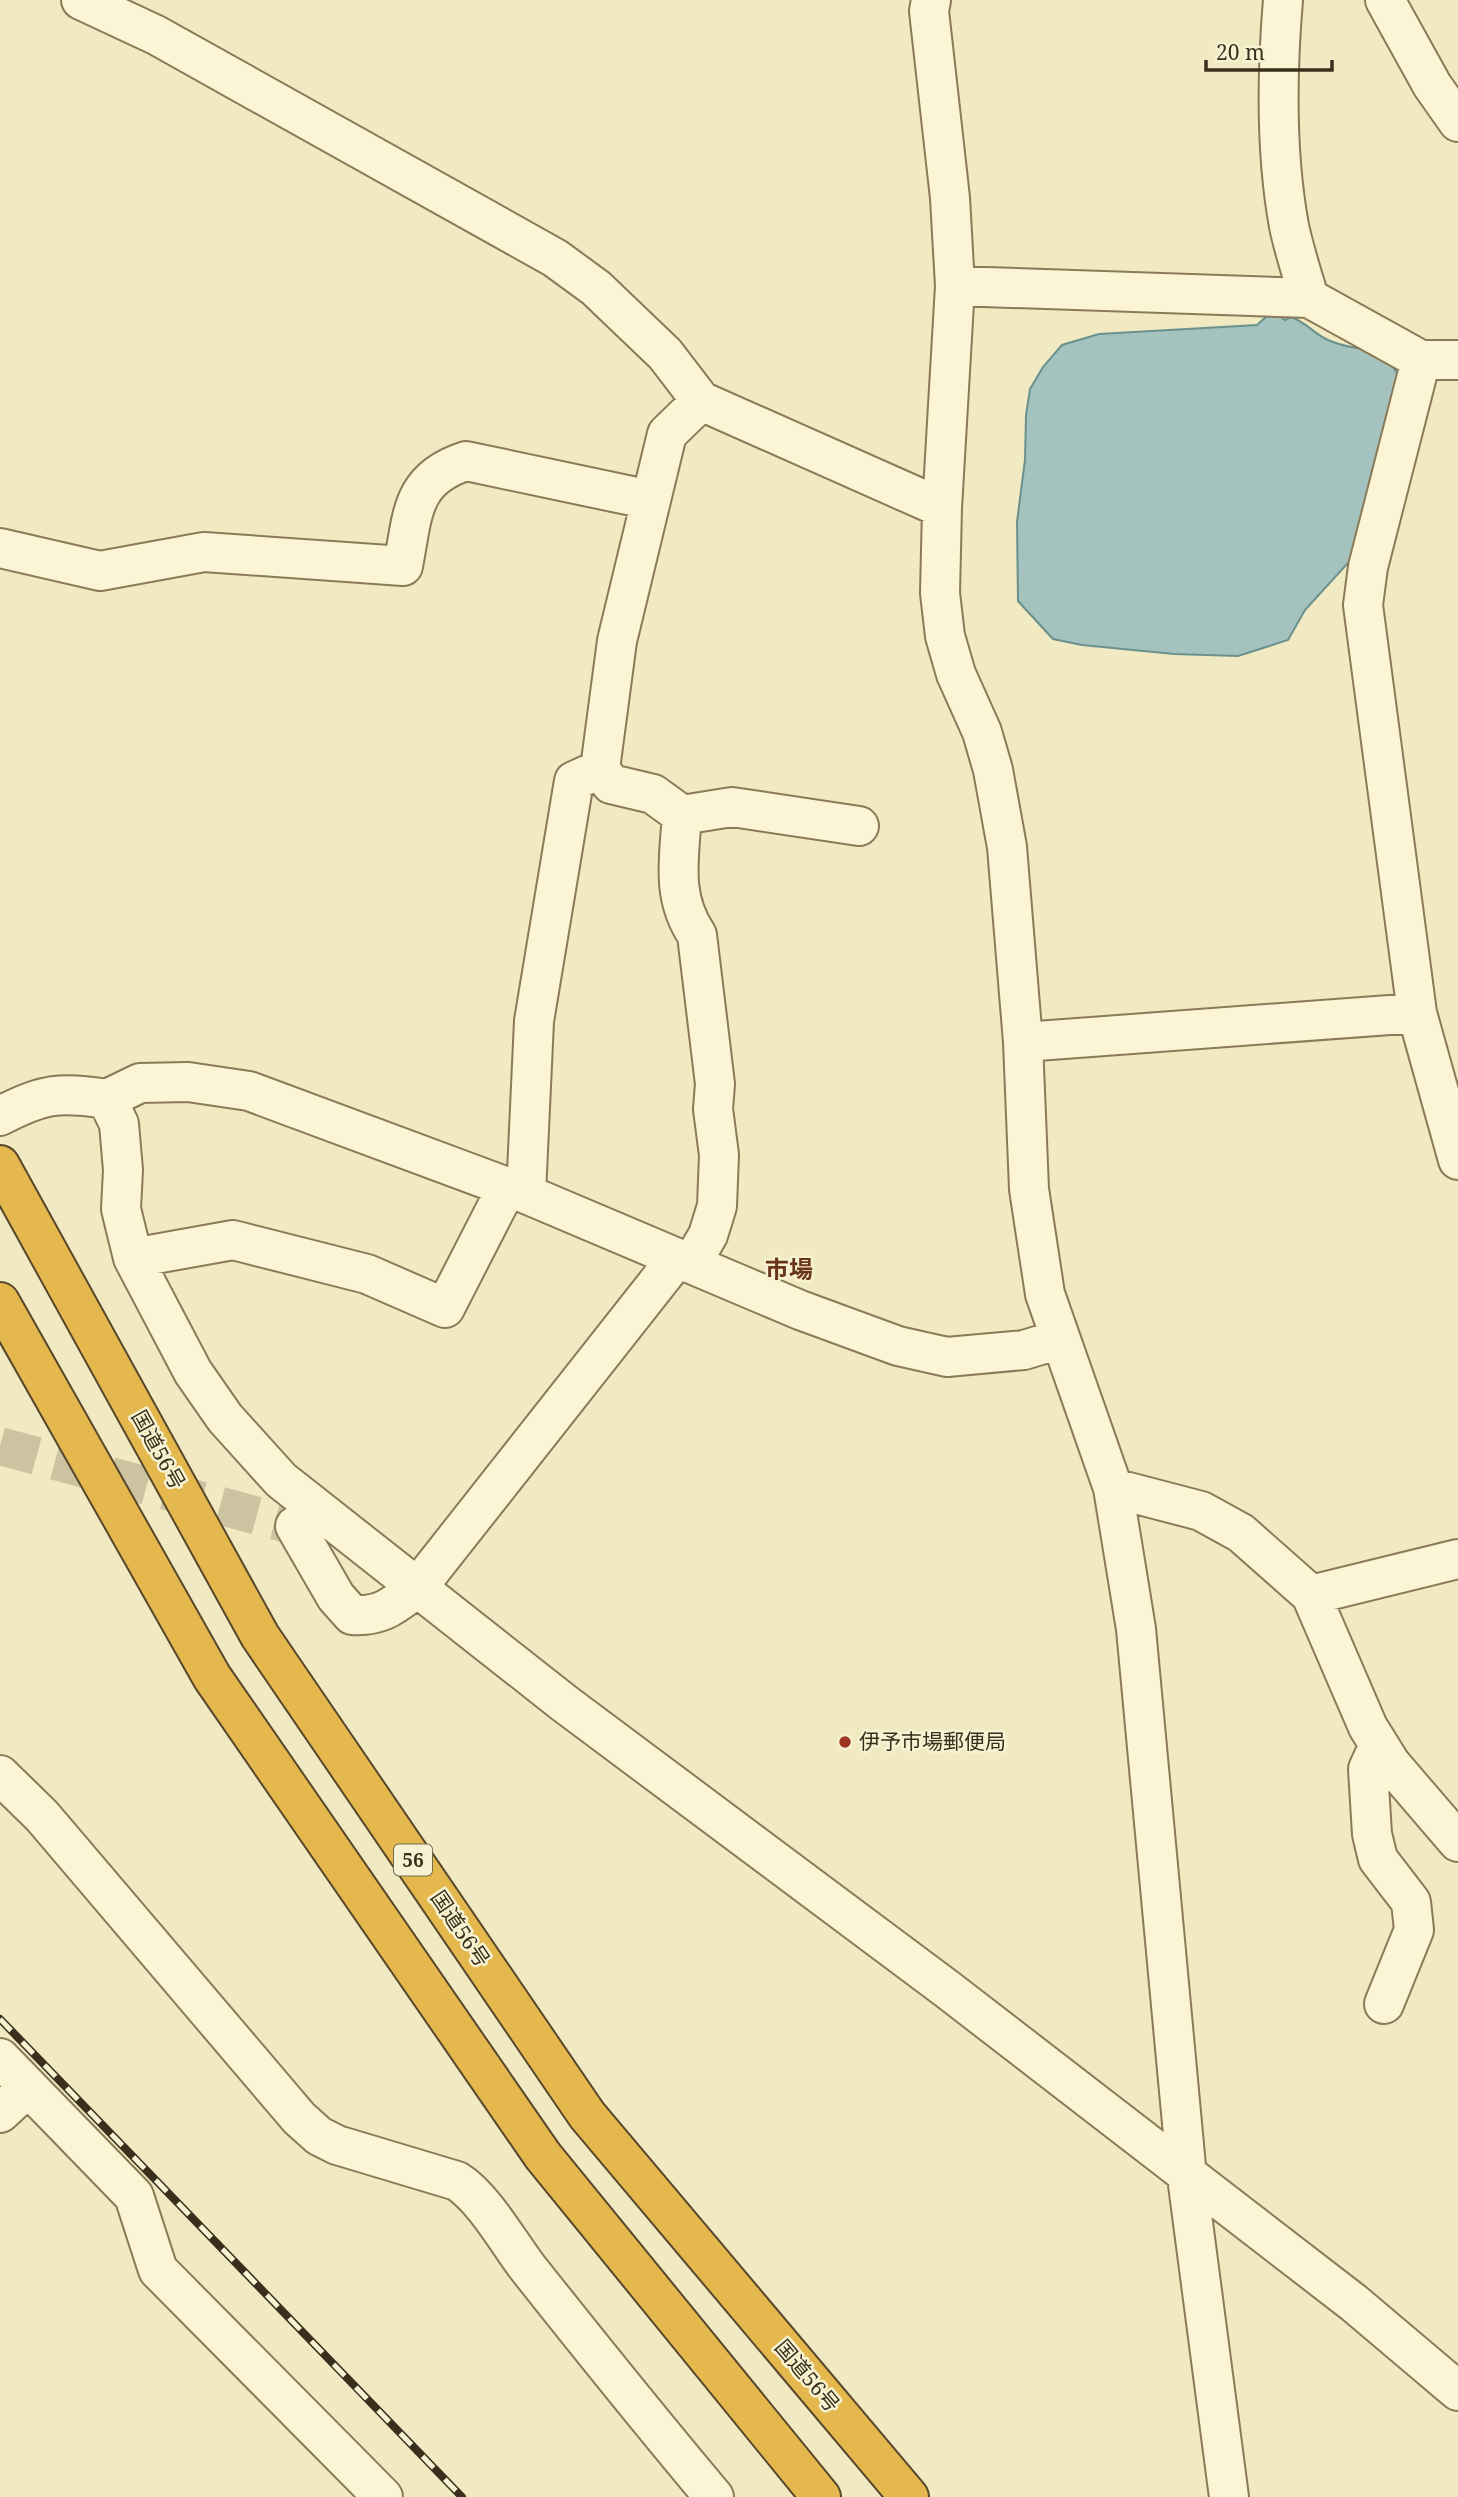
<svg xmlns="http://www.w3.org/2000/svg" width="1458" height="2497" font-family="'Noto Serif','Noto Sans JP',serif">
	<rect width="100%" height="100%" fill="#f0e9c1"/>
	<path fill="#a4c2be" stroke="#6a918d" stroke-width="2" d="M1276,314L1285,320L1291,317C1306,322 1314,334 1328,340C1356,353 1381,343 1398,375L1357,553L1305,610L1288,640L1238,656L1174,654L1082,645L1053,639L1018,601L1017,522L1025,460L1026,415L1030,389L1043,367L1062,345L1099,334L1257,325L1267,316Z"/>
	<g fill="none" stroke-linecap="round" stroke-linejoin="round">
		<path stroke="#ccc4a0" stroke-width="38" stroke-dasharray="38 19" stroke-linecap="butt" d="M0,1446L295,1526"/>
		<defs>
			<path id="street" d="M81,0L156,35L555,258L596,288L665,354L701,401L942,508
				M931,0L929,11L950,198L955,286L942,508L940,593L945,636L956,674L982,732L993,770L1007,847L1023,1042L1029,1189L1045,1294L1113,1488L1136,1629L1187,2177L1229,2497
				M1283,0C1277,71 1276,155 1289,226C1294,250 1302,274 1309,298
				M1385,0L1432,85L1458,122
				M955,286L1309,298L1421,360H1458
				M1421,360L1368,567L1363,605L1417,1013L1458,1160
				M0,548L100,571L204,552L403,566C413,515 410,479 466,461L651,500
				M600,769L611,784L653,794L682,815L732,807L859,826
				M682,815C679,859 671,897 697,935L715,1084L713,1109L719,1155L717,1206L708,1235L691,1264
				M1023,1042L1417,1013
				M107,1099L140,1083L188,1082L249,1091L526,1194L800,1310L898,1346L947,1357L1024,1350L1060,1339
				M0,1116C44,1093 59,1092 107,1099L119,1124L123,1170L121,1209L133,1258L193,1372L225,1418L281,1480L564,1703L947,1989L1354,2303L1458,2391
				M526,1194L534,1021L574,781L600,769L617,641L667,434L701,401
				M133,1258L233,1240L367,1274L445,1308L507,1187
				M1113,1488L1201,1511L1241,1533L1311,1595L1368,1727L1391,1764L1458,1842
				M295,1526L336,1597L352,1615C382,1617 394,1605 417,1588L677,1258
				M1311,1595L1458,1559
				M1379,1745L1368,1769L1372,1834L1378,1859L1411,1902L1414,1930L1384,2004
				M0,1775L42,1816L299,2118L319,2136L337,2145L457,2181C484,2198 508,2242 528,2268C589,2345 651,2422 714,2497
				M0,2058L134,2196L158,2270L383,2497
				M0,2113L28,2087"/>
			<path id="highway" d="M0,1165L260,1636L587,2115L909,2497
				M0,1302L212,1677L543,2156L821,2497"/>
		</defs>
		<use href="#street" stroke="#8b7a58" stroke-width="42"/>
		<use href="#highway" stroke="#58472c" stroke-width="42"/>
		<use href="#street" stroke="#fbf5d5" stroke-width="38"/>
		<use href="#highway" stroke="#e4b84d" stroke-width="38"/>
		<defs>
			<path id="rail" d="M0,2019L462,2497"/>
		</defs>
		<use href="#rail" stroke="#3a2f1d" stroke-width="8"/>
		<use href="#rail" stroke="#f7f2d1" stroke-width="5" stroke-dasharray="16" stroke-linecap="butt"/>
	</g>
	<circle fill="#9d3524" stroke="#f7f2d1" stroke-width="2.5" cx="845" cy="1742" r="7"/>
	<g text-anchor="middle" stroke-width="5" stroke-linejoin="round" paint-order="stroke">
		<rect fill="#f7f2d1" stroke="#736a53" stroke-width="2" x="394" y="1844.5" width="38" height="31" rx="5"/>
		<g font-size="19" font-weight="bold" fill="#3a2f1d">
			<text x="413" y="1867">56</text>
		</g>
		<g font-size="21" fill="#3a2f1d" stroke="#f7f2d1">
			<text transform="translate(158 1450) rotate(61)" y="7">国道56号</text>
			<text transform="translate(460 1929) rotate(56)" y="7">国道56号</text>
			<text transform="translate(807 2376) rotate(50)" y="7">国道56号</text>
		</g>
		<g font-size="21" fill="#3a2f1d" stroke="#f7f2d1" text-anchor="start">
			<text x="859" y="1749">伊予市場郵便局</text>
		</g>
		<g font-size="24" font-weight="bold" fill="#69361a" stroke="#f7f2d1">
			<text x="789" y="1278">市場</text>
		</g>
	</g>
	<path d="M1206 60v10h126v-10" fill="none" stroke="#3a2f1d" stroke-width="3.5"/>
	<text x="1216" y="60" font-size="21" fill="#3a2f1d" stroke="#f7f2d1" stroke-width="5" paint-order="stroke">20 m</text>
</svg>
